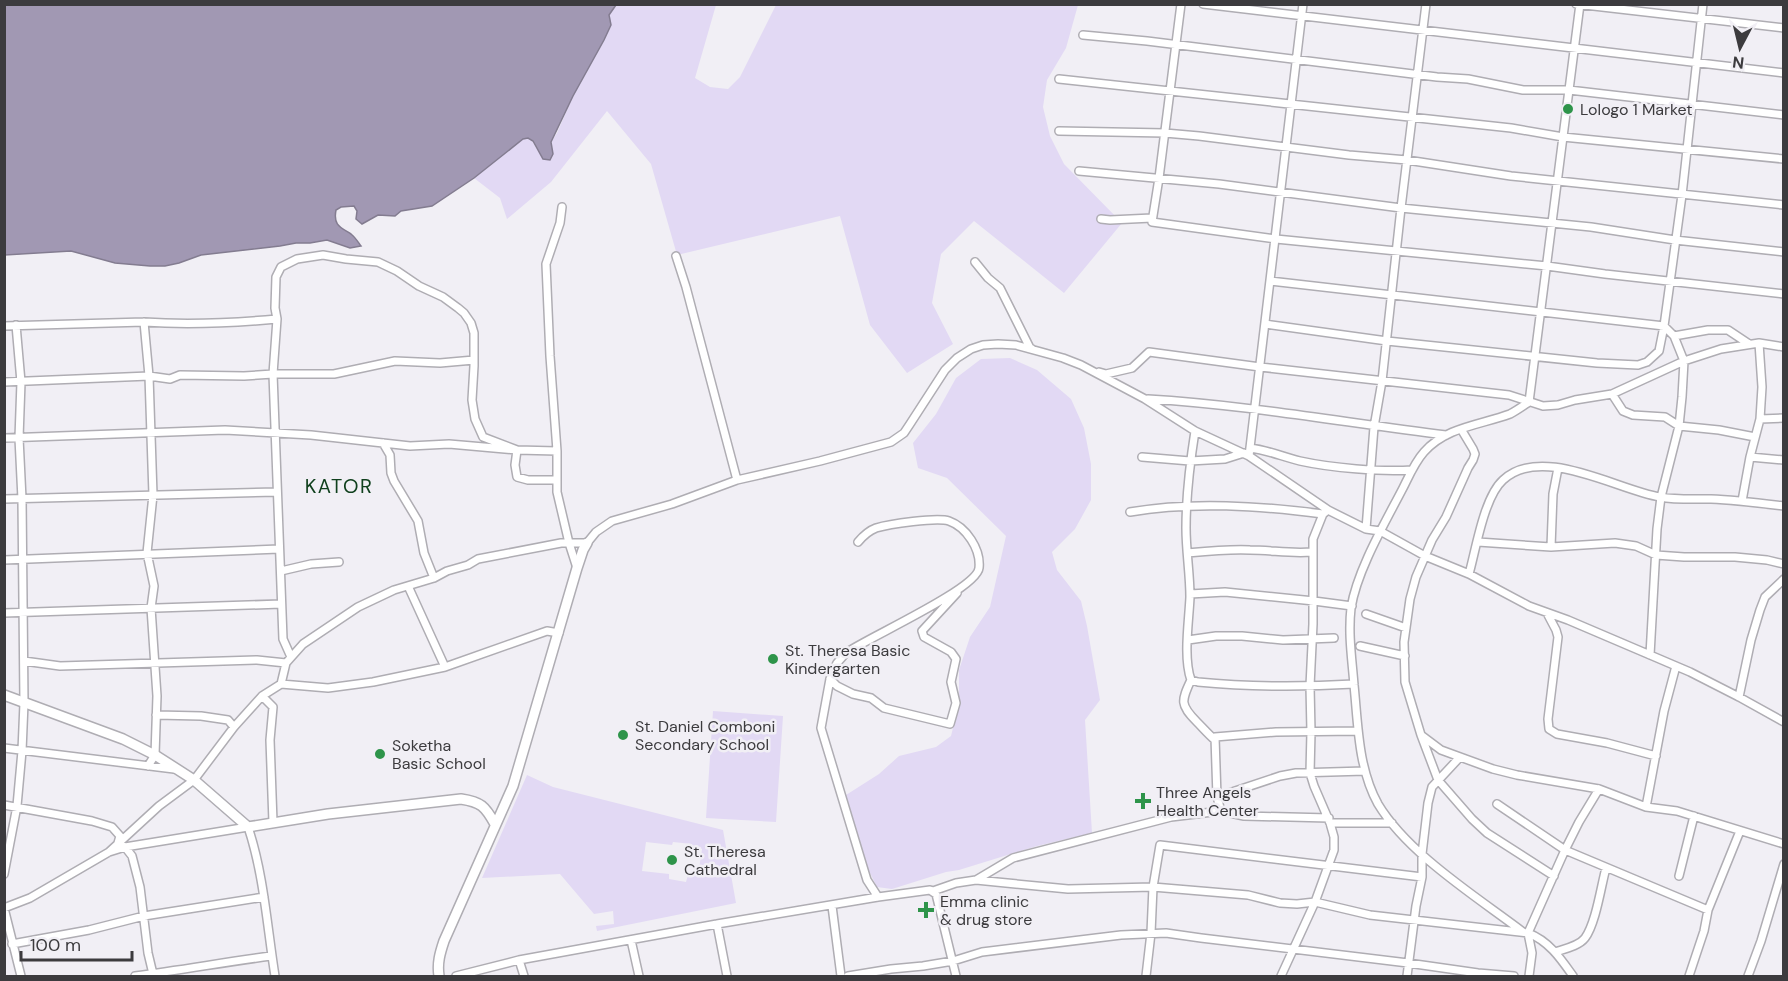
<svg xmlns="http://www.w3.org/2000/svg" width="1788" height="981" font-family="'DM Sans',sans-serif">
	<rect width="100%" height="100%" fill="#f1eff5"/>
	<path fill="#e2d9f4" fill-rule="evenodd" d="M616,5H716L695,78L710,87L728,89L740,77L776,5H1078L1066,48L1047,80L1043,107L1050,136L1064,164L1122,223L1064,293L974,221L941,254L932,303L953,344L907,373L870,325L840,216L677,255L651,164L607,111L551,182L507,219L500,198L474,178L523,139H531L543,159L546,160L553,154L551,142L557,133L573,96L604,40L609,15Z
		M1010,358L1037,370L1071,399L1084,428L1091,464V500L1075,529L1052,552L1057,570L1081,601L1087,626L1100,700L1085,720L1092,833L1037,846L959,870L946,872L892,889L877,887L863,859L846,795L879,774L899,756L936,747L951,736L959,704V670L970,637L990,607L1006,536L947,478L918,468L913,443L936,414L956,378L981,359Z
		M713,711L783,716L776,822L706,818Z
		M527,775L553,787L723,830L736,903L597,931L596,926L614,924L613,911L594,914L560,874L482,878ZM646,842L672,845L673,842L692,844V848L702,849L698,876L688,875L686,882L669,879V874L642,871Z"/>
	<path fill="#a198b3" stroke="#837c90" stroke-width="1.5" d="M5,4H616V5L609,15L611,25L604,40L573,96L551,142L553,154L550,160L543,159L533,141L528,138L523,139L474,178L432,206L401,211L395,216L378,215L362,224L356,219L357,211L354,206L341,207L336,210C333,225 340,227 351,234C355,237 358,242 361,246L350,248L327,240L310,243H296L280,246L201,255L179,263L165,266H150L115,263L71,251L5,255Z"/>
	<g fill="none" stroke-linecap="round" stroke-linejoin="round">
		<defs>
			<path id="street" d="M1181,4L1159,178L1152,222L1276,239L1547,266L1605,274L1784,294
				M1203,4L1784,73
				M1576,4L1784,28
				M1083,35L1147,41L1437,77L1468,79L1523,90H1569L1784,115
				M1059,79L1511,128L1563,137L1784,159
				M1059,131L1165,133L1199,136L1349,155L1407,160L1511,176L1784,205
				M1079,171L1219,184L1401,208L1591,227L1675,240L1784,252
				M562,207L560,223L546,264L550,356L557,451V492L569,543L577,568
				M1101,219L1110,220L1152,218
				M676,256L686,287L737,480
				M975,262L988,278L1000,288L1030,348L1032,349
				M1270,281L1664,326L1674,336L1708,330H1728L1749,344
				M144,322L149,376L153,495L147,553L154,586L151,608L157,696L155,755L148,766
				M1265,324L1387,341L1597,363L1638,365L1647,362L1659,351L1664,326L1682,195L1703,4
				M4,326L144,322C188,325 233,323 277,319
				M1099,372L1106,374L1132,368L1149,352L1260,367L1509,395L1543,406L1558,405L1575,400L1612,394L1684,361L1721,349L1759,343L1784,347
				M4,382L149,376L170,379L180,375L244,376L273,374H334L395,361L440,363L474,360
				M1612,394L1623,411L1633,415L1665,417L1679,426L1719,430L1755,437
				M1148,399C1248,405 1347,423 1446,435
				M1529,402L1580,4
				M1760,419L1784,418
				M1461,429L1473,449L1475,454L1473,460L1468,468L1446,517L1432,540L1416,577L1410,599L1404,642L1405,682L1421,735L1441,750L1493,769L1517,775L1599,789L1646,807L1677,811L1784,844
				M1195,431C1190,463 1186,496 1186,528C1186,551 1190,574 1190,597C1189,621 1183,657 1191,680L1198,682C1250,687 1302,687 1354,684
				M4,438L225,430L311,435L410,446L449,444L517,450L557,451
				M383,443L390,455L391,473L394,481L418,521L424,553L434,578
				M1250,448C1268,450 1283,457 1300,461C1332,468 1380,472 1412,470
				M1249,456L1303,4
				M1142,457L1190,461L1225,459L1244,453
				M1750,457L1784,460
				M4,499L277,492
				M1742,501L1750,457L1760,419L1762,387L1759,343
				M1130,512C1193,501 1260,506 1323,514
				M1366,529L1374,427L1382,381L1401,208L1426,4
				M858,542C863,536 868,531 876,528C889,524 937,517 949,521C966,527 981,549 979,568C977,589 867,638 846,653L837,663L830,679L821,728L867,880L878,897
				M1478,542L1551,547L1615,543L1636,546L1656,555L1684,557H1735L1767,560L1784,564
				M1551,547L1553,494L1558,468
				M1188,553C1209,551 1229,549 1250,550C1272,550 1290,554 1312,552
				M4,560L279,549
				M281,571L311,564L339,562
				M1469,574C1476,549 1484,497 1503,480C1542,444 1617,490 1660,497C1676,500 1694,499 1711,499C1735,500 1759,503 1784,506
				M408,586L445,667
				M1190,594L1225,592L1314,601L1352,606
				M4,613L281,604
				M1547,613L1556,630L1558,637L1548,719L1549,729L1557,734L1607,743L1656,756
				M1366,614L1406,628
				M1188,640L1216,636H1242L1283,640L1334,638
				M1360,646L1405,656
				M1650,655L1657,529L1661,497L1679,426L1682,397L1684,361L1674,336
				M291,657L283,639L273,374L277,319L275,308L276,277L281,267L297,259L323,255L346,259L378,262L397,271L419,286L443,297L458,308L464,313L471,323L474,333V366L472,400L475,419L483,437L517,450L515,465L517,477L528,480H557
				M24,661L60,666L257,660L286,663
				M830,679L837,686L853,694L871,698L884,708L950,724L956,703L951,682L956,659L951,652L924,637L922,631L957,593
				M1191,680C1181,701 1180,705 1197,722C1203,728 1208,734 1215,740
				M281,684L328,688L373,682L445,667L547,631L559,633
				M262,696L273,707L270,740L273,822
				M1739,697L1751,640L1760,610L1765,597L1784,579
				M156,715L201,716L228,720L234,727
				M1421,735L1438,780L1472,819L1487,833L1554,876
				M4,748L174,769
				M1217,797L1215,737L1276,732L1358,731
				M1497,804L1565,850L1708,910
				M4,805L92,821L112,827L120,836L118,843L125,847L132,856L140,887L148,953L153,974
				M1646,807L1664,711L1676,666
				M1221,811L1217,797L1280,776L1296,773L1365,771
				M1330,823H1392
				M109,852L159,806L194,780L234,727L262,696L281,684L286,663L303,644L358,607L394,590L434,578L447,571L468,565L478,559L561,543H587L596,532L612,521L672,504L737,480L820,461L891,442L904,433L910,424L945,370L957,358L971,349L983,345L998,344L1016,345L1063,358L1081,365L1145,399L1195,431L1249,456L1328,510L1366,529L1380,531L1425,556L1469,574L1529,606L1568,620L1690,672L1739,697L1784,722
				M4,874L17,806L22,751L24,703L22,499L19,438L21,382L16,325
				M1679,876L1694,816
				M976,880L1013,858L1171,817L1221,811L1244,816L1329,818
				M933,891L956,883L976,880L1068,889L1153,887L1248,895L1280,903L1297,904L1315,902L1370,915L1528,933C1549,941 1561,959 1573,976
				M832,906L841,976
				M717,924L727,976
				M1523,932C1477,897 1408,854 1378,804C1358,768 1358,724 1354,685C1352,659 1348,634 1351,608C1357,570 1386,521 1403,488C1409,476 1415,462 1424,452C1446,427 1480,425 1510,414C1516,411 1523,406 1529,402
				M631,940L639,976
				M12,944L89,930L144,916L264,897
				M1555,952C1564,949 1579,946 1585,938C1596,923 1601,886 1606,868
				M519,960L524,976
				M21,976L4,908L30,898L109,852L125,847L248,827C264,875 267,926 275,976
				M135,976C181,970 226,962 271,956
				M456,976L519,960L717,924L878,897L930,890L936,894L956,976
				M848,976L891,969L923,966L953,961L982,952L1121,935L1166,933L1201,938L1408,963L1478,973L1514,976
				M1146,976L1151,933L1153,887L1160,845L1422,877
				M1281,976L1315,902L1334,850V837L1330,823L1314,786L1310,773L1311,732L1310,686L1313,624V539L1323,514L1328,510
				M1407,976L1416,906L1422,877V854L1428,803L1432,787L1460,757
				M1529,976L1532,953L1528,933L1565,850L1579,822L1599,789
				M1689,976L1704,931L1708,910L1740,831
				M1748,976L1761,941L1784,864"/>
			<path id="secondary" d="M4,695L123,739L155,755L194,780L248,827L328,814L461,799C481,802 485,806 495,824
				M439,976C437,963 440,953 444,941L513,786L577,568L583,550L587,543"/>
		</defs>
		<use href="#street" stroke="#afadb3" stroke-width="10"/>
		<use href="#secondary" stroke="#afadb3" stroke-width="12"/>
		<use href="#street" stroke="#fff" stroke-width="7"/>
		<use href="#secondary" stroke="#fff" stroke-width="9"/>
	</g>
	<g fill="#2e944a" stroke="#f1eff5" stroke-width="2">
		<circle cx="1568" cy="109" r="6"/>
		<circle cx="773" cy="659" r="6"/>
		<circle cx="623" cy="735" r="6"/>
		<circle cx="380" cy="754" r="6"/>
		<path d="M1140 792h6v6h6v6h-6v6h-6v-6h-6v-6h6z"/>
		<circle cx="672" cy="860" r="6"/>
		<path d="M923 901h6v6h6v6h-6v6h-6v-6h-6v-6h6z"/>
	</g>
	<g text-anchor="middle" stroke-width="5" stroke-linejoin="round" paint-order="stroke">
		<g font-size="16" fill="#3c3b3e" stroke="#f1eff5" text-anchor="start">
			<text x="1580" y="115">Lologo 1 Market</text>
			<text x="785" y="656">St. Theresa Basic<tspan x="785" dy="18">Kindergarten</tspan></text>
			<text x="635" y="732">St. Daniel Comboni<tspan x="635" dy="18">Secondary School</tspan></text>
			<text x="392" y="751">Soketha<tspan x="392" dy="18">Basic School</tspan></text>
			<text x="1156" y="798">Three Angels<tspan x="1156" dy="18">Health Center</tspan></text>
			<text x="684" y="857">St. Theresa<tspan x="684" dy="18">Cathedral</tspan></text>
			<text x="940" y="907">Emma clinic<tspan x="940" dy="18">&amp; drug store</tspan></text>
		</g>
		<g font-size="20" letter-spacing="1.5" fill="#10401d" stroke="#f1eff5">
			<text x="339" y="493">KATOR</text>
		</g>
	</g>
	<rect width="1788" height="981" fill="none" stroke="#3c3b3e" stroke-width="12"/>
	<g transform="translate(1740 48) rotate(187)" stroke="#f1eff5" stroke-width="4.5" paint-order="stroke">
	<path d="M0-4.5L10 22L0 15L-10 22Z" fill="#3c3b3e"/>
	<text y="-9" font-size="16" font-weight="bold" text-anchor="middle" fill="#3c3b3e">N</text>
	</g>
	<path d="M21 951v9h111v-9" fill="none" stroke="#3c3b3e" stroke-width="3"/>
	<text x="30" y="951" font-size="18" fill="#3c3b3e" stroke="#f1eff5" stroke-width="4.5" paint-order="stroke">100 m</text>
</svg>
